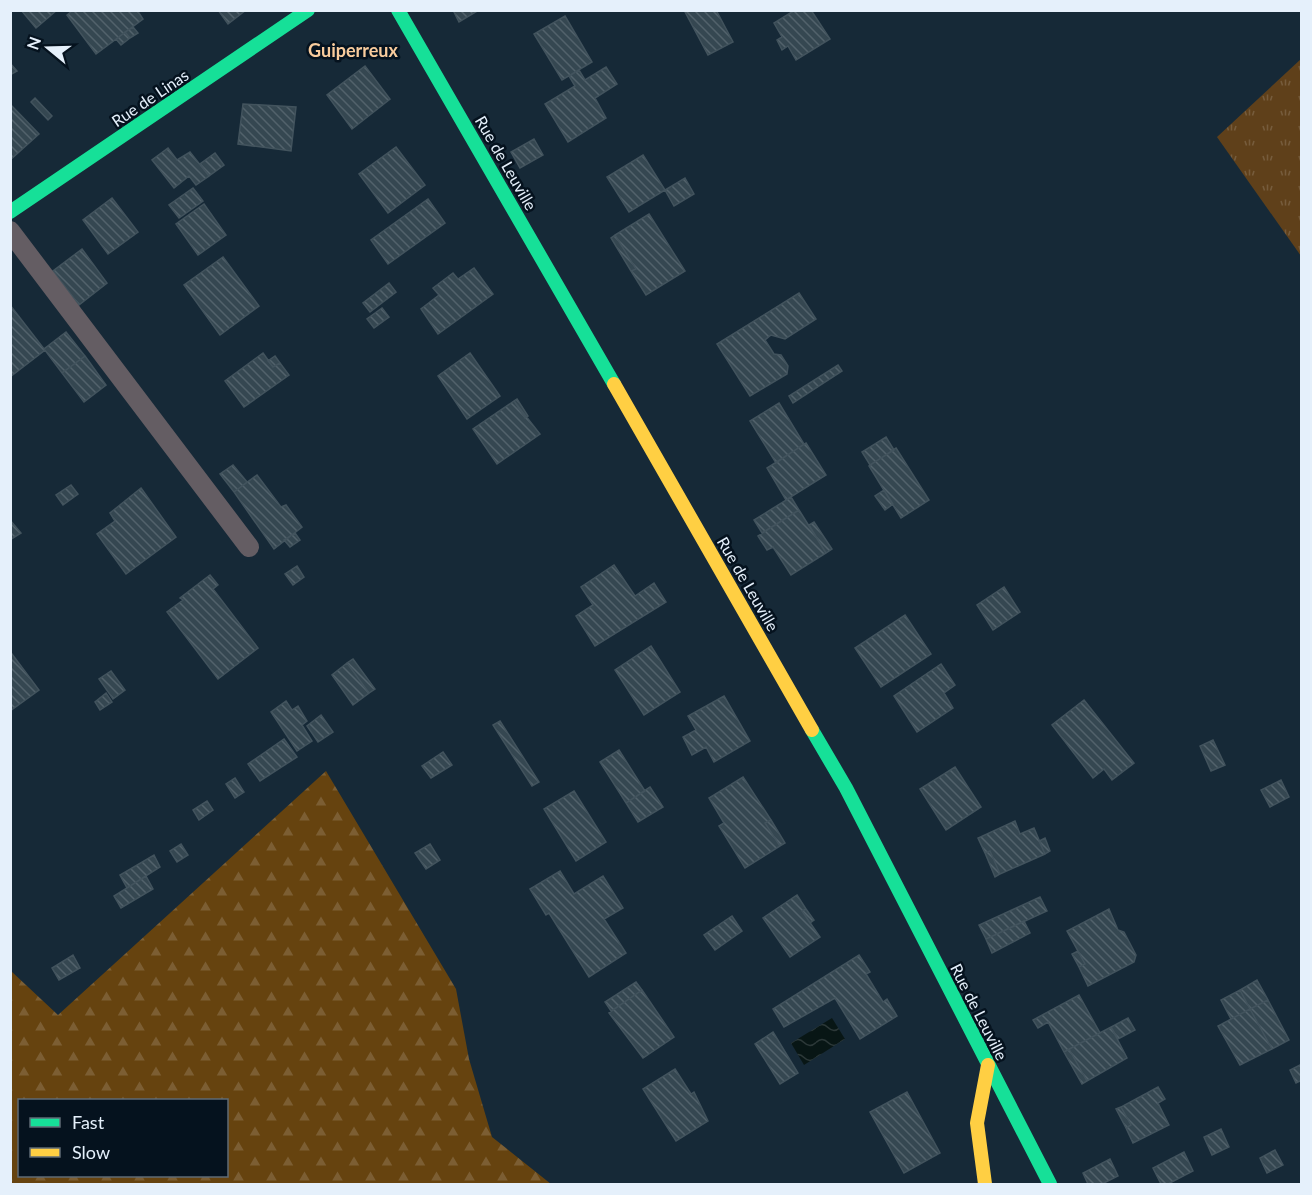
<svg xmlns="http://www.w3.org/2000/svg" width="1312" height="1195" font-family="Lato,sans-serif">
	<defs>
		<pattern id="grass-tufts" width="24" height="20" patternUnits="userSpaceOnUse" patternTransform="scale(1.5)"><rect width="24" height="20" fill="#5f401a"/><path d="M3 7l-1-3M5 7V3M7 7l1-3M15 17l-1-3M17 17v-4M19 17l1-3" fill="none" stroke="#765c3c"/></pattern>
		<pattern id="forest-firs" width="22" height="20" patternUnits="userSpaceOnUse" patternTransform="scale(1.5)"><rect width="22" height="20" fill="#66430f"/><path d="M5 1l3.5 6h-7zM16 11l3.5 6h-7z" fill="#7c5e33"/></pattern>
		<pattern id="water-waves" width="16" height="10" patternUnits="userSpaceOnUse" patternTransform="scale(1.5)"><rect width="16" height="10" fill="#081615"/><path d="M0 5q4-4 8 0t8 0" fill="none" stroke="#2c3838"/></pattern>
		<pattern id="building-back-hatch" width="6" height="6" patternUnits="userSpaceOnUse" patternTransform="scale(1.5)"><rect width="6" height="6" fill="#354751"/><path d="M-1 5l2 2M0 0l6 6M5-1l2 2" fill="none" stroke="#52626b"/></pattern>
	</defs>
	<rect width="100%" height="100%" fill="#162937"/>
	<path fill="url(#grass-tufts)" d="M1301,59V256L1217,137Z"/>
	<path fill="url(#forest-firs)" fill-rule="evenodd" d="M326,771L456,989L469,1059L492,1137L551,1184H11V971L58,1015ZM20,1100H226V1176H20Z"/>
	<path fill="url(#water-waves)" d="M832,1018L845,1039L804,1065L791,1043Z"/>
	<path fill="url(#building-back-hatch)" stroke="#42535d" stroke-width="1.5" d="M21,10H57L36,28Z
		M73,10H137L143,19L96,54L67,15Z
		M218,10H246L228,24Z
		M453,10H479L459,22Z
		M684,10H716L733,42L708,55Z
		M795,10H811L830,39L796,60L788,46L782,50L777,40L782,37L774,23Z
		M565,16L592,62L562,80L534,34Z
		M133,27L138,33L130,38L125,32Z
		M125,32L130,38L121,45L116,39Z
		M10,63L17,71L10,75Z
		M365,66L390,99L352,129L327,95Z
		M606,67L617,84L595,98L606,118L568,142L545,104L575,86L569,76L579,70L585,80Z
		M35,98L52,116L48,120L31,102Z
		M10,104L39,134L10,160Z
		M243,104L296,107L291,151L238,144Z
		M534,139L543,155L520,168L511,152Z
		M396,147L425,185L388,213L359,174Z
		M168,148L177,160L190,152L209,176L196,185L189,176L174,188L152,160Z
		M215,153L224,165L209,176L200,164Z
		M643,155L665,190L629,212L607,177Z
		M685,178L694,194L674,206L665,190Z
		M193,188L203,201L179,218L169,205Z
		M112,198L138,232L108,254L83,220Z
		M428,199L445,223L388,264L371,240Z
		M204,204L226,235L198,255L176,224Z
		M649,214L685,271L646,295L631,271L636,269L615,235Z
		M615,235L636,269L631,271L611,238Z
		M82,249L107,283L79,305L53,271Z
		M223,257L259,306L220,335L184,285Z
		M474,268L493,294L438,334L421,309L439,295L433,288L453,273L458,279Z
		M389,283L396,292L370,312L363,303Z
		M799,293L816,319L785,339L771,335L765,340L774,354L781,355L788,366L787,374L750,396L717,344Z
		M10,305L45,350L10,377Z
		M382,308L389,317L374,328L367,319Z
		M66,332L85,356L62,373L44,349Z
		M263,353L273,367L280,363L289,375L244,407L225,381Z
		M470,353L500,396L467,419L438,376Z
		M85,356L106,385L84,402L62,373Z
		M275,356L280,363L273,367L268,361Z
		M838,365L842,371L793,403L789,396Z
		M517,399L528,416L525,418L514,401Z
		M514,401L540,434L497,464L473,429Z
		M779,403L804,444L776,463L750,421Z
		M886,437L894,450L870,465L862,452Z
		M806,443L826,475L786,500L767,468Z
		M896,448L929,500L901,518L869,466Z
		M233,465L247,482L234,492L220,474Z
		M257,475L281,507L286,505L302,527L274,549L234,492Z
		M71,485L78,494L63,505L56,495Z
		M141,488L176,537L126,574L97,534L115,521L110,513Z
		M884,490L893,504L885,510L875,496Z
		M791,497L799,510L762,533L754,520Z
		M799,510L826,553L791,575L773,547L767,550L758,536Z
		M10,520L21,533L10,540Z
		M814,522L832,549L826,553L809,525Z
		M295,533L300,540L290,547L284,540Z
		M614,565L635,596L654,583L666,602L595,646L576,616L593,605L581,587Z
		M297,566L304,577L293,585L285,574Z
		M210,575L218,585L213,589L258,648L218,679L167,612L183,600L180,598Z
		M1004,587L1020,612L993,630L977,605Z
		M905,615L931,654L881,687L855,648Z
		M651,646L680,692L644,715L615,670Z
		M12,654L39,690L10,711V655Z
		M353,659L375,689L369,693L347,663Z
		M347,663L369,693L353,705L332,675Z
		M941,664L955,685L944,693L953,708L917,732L894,696Z
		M111,671L125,690L113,699L99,679Z
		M106,693L112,702L100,710L95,702Z
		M724,696L750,741L714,762L706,747L692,755L683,737L696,730L688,716Z
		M1084,700L1134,763L1112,780L1104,769L1093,778L1052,725Z
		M286,701L292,710L298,706L307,721L302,725L312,741L297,751L271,712Z
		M321,715L333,732L318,742L307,726Z
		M500,721L539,782L532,786L493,725Z
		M284,739L297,757L260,781L248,764Z
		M1213,740L1225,765L1211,771L1200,746Z
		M619,750L645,791L626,803L600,762Z
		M443,752L452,765L431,778L422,766Z
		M955,767L981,807L946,830L920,789Z
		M743,777L771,820L765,823L780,846L745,868L719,826L724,823L709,798Z
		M235,778L244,792L235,798L226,784Z
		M1281,780L1289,797L1270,807L1261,790Z
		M650,787L663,807L638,822L626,803Z
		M574,791L606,842L576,861L544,809Z
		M207,801L213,810L199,820L193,810Z
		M771,820L785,843L780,846L765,823Z
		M1015,821L1020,834L1034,828L1045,854L1000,874L990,851L985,853L978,838Z
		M1045,838L1050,851L1045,854L1039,841Z
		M181,844L188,855L177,862L170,851Z
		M430,844L440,860L426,869L415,853Z
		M990,851L1000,874L995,877L985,853Z
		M154,855L160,867L127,888L120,875Z
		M560,871L574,894L603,876L623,908L604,919L626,953L589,977L549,913L546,915L530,889Z
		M146,876L153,889L121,908L114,896Z
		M797,895L806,909L802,911L820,937L790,957L763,918Z
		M1040,897L1047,911L986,939L979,925Z
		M806,909L814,920L810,923L802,911Z
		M1109,909L1118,930L1124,932L1136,955L1134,962L1088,986L1079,967L1085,964L1067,931Z
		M732,916L742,931L715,950L704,935Z
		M1024,921L1030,933L992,953L986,939Z
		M1078,951L1085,964L1079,967L1072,954Z
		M73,955L80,968L59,980L52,968Z
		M859,955L870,972L866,974L883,1002L887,999L897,1016L860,1039L835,998L784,1027L773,1009Z
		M1257,980L1268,1000L1250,1009L1240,990Z
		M636,982L642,990L611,1011L605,1002Z
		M642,990L674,1037L643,1058L609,1013Z
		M1240,990L1250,1009L1231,1019L1221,1000Z
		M1079,995L1100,1033L1064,1052L1048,1022L1038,1028L1033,1020Z
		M1268,1000L1289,1040L1272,1049L1250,1009Z
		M1250,1009L1272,1049L1240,1065L1218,1026Z
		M1128,1018L1135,1030L1118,1039L1111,1027Z
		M1111,1027L1127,1058L1087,1081L1069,1049Z
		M773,1032L798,1073L780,1084L755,1044Z
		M1069,1049L1087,1081L1082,1084L1064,1052Z
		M1302,1064V1080L1296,1083L1290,1070Z
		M675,1069L691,1094L694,1092L708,1121L676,1141L643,1089Z
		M1158,1087L1165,1099L1158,1103L1169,1125L1133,1143L1126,1128L1131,1125L1121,1107Z
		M907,1092L940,1153L904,1173L870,1112Z
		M1121,1107L1131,1125L1126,1128L1116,1109Z
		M1221,1129L1229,1147L1212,1155L1204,1137Z
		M1275,1150L1283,1165L1267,1173L1260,1158Z
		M1184,1152L1193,1171L1168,1184H1161L1153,1168Z
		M1110,1159L1118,1176L1102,1184H1088L1083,1173Z"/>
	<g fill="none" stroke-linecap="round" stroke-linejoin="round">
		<path stroke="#645d63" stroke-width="20" d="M10,231L249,547"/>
		<path stroke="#16e098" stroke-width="14" d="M398,10L614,384
			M10,212L308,10
			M812,730L846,788L1050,1184"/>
		<path stroke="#ffcf43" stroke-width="14" d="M614,384L812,730
			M985,1184L977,1123L988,1065"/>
	</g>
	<g text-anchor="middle" stroke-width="5" stroke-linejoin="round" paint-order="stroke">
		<g font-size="16" fill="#e5f0fb" stroke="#05121e">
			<text transform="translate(150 98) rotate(-34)" y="6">Rue de Linas</text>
			<text transform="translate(506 163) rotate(60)" y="6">Rue de Leuville</text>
			<text transform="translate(748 584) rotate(60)" y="6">Rue de Leuville</text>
			<text transform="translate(979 1012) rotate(63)" y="6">Rue de Leuville</text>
		</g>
		<g font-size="18" font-weight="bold" fill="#f9cc9d" stroke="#05121e">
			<text x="353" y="57">Guiperreux</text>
		</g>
	</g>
	<rect width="1312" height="1195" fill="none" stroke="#e5f0fb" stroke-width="24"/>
	<rect x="18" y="1099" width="210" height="78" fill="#05121e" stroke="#5f6b76" stroke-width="1.5"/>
	<rect x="30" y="1118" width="30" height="9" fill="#16e098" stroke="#5f6b76" stroke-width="1.5"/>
	<text x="72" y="1129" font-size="18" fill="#e5f0fb">Fast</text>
	<rect x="30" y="1148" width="30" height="9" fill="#ffcf43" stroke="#5f6b76" stroke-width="1.5"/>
	<text x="72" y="1159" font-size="18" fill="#e5f0fb">Slow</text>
	<g transform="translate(48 48) rotate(289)" stroke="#05121e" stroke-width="4.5" paint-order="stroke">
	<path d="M0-4.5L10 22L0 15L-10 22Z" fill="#e5f0fb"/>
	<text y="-9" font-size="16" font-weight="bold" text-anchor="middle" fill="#e5f0fb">N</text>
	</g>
</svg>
